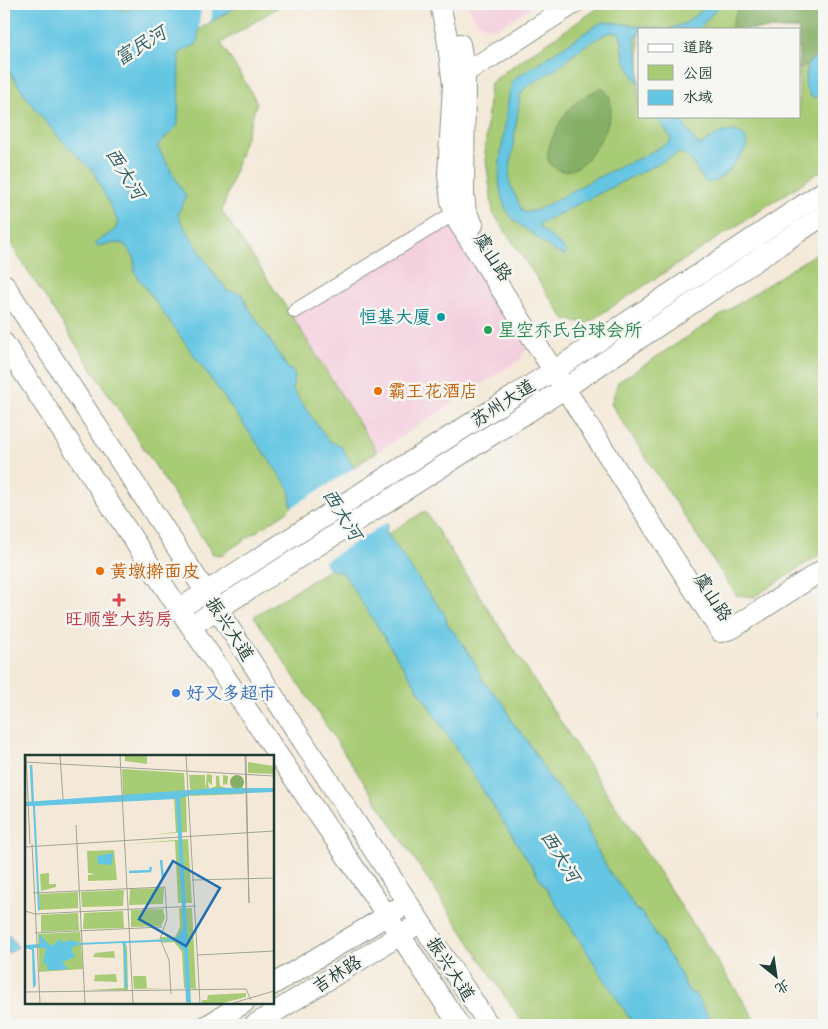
<svg xmlns="http://www.w3.org/2000/svg" width="828" height="1029" font-family="'Indie Flower','LXGW WenKai TC',sans-serif">
	<rect width="100%" height="100%" fill="#f6f6f2"/>
	<filter id="ink" filterUnits="userSpaceOnUse"><feTurbulence type="fractalNoise" baseFrequency=".02" numOctaves="2"/><feDisplacementMap in="SourceGraphic" scale="10" xChannelSelector="R" yChannelSelector="G"/><feConvolveMatrix kernelMatrix="1 2 1 2 8 2 1 2 1" color-interpolation-filters="sRGB"/></filter>
	<filter id="wash" filterUnits="userSpaceOnUse"><feTurbulence type="fractalNoise" baseFrequency=".0096" numOctaves="4" result="noise"/><feDisplacementMap in="SourceGraphic" scale="20" xChannelSelector="R" yChannelSelector="G"/><feGaussianBlur stdDeviation="1.12" result="paint"/><feColorMatrix in="noise" values="0 0 0 0 0 0 0 0 0 0 0 0 0 0 0 0 0 1.4 0 .05"/><feComposite in="paint" operator="in"/></filter>
	<g filter="url(#wash)">
		<rect width="100%" height="100%" fill="#f4e9d8"/>
		<path fill="#f4cfde" d="M469,4H536L499,27L490,28L482,25L475,19L470,10Z
			M444,212L527,347L522,358L377,452L288,310Z"/>
		<path fill="#a8cb75" stroke="#648454" fill-rule="evenodd" d="M4,4H283L221,43L257,102L222,211L288,310L377,452L223,554L217,555L212,553L4,234Z
			M604,4H824V169L587,323L565,320L493,213L485,152L490,84L504,72ZM639,29H799V116H639Z
			M824,248V552L754,597L736,595L611,404L618,382Z
			M425,511L582,755L759,1025H524L254,616Z"/>
		<path fill="#86af66" stroke="#52764d" d="M742,4H824V50C815,56 809,64 799,70V29H732C732,20 737,11 742,4Z
			M601,88C628,99 594,161 575,168C568,171 560,173 554,167C551,165 548,162 548,158C546,147 560,121 567,112C575,101 589,94 601,88Z"/>
		<path fill="#65c6e3" stroke="#42828c" d="M4,4H100V5L129,11L133,4H165L170,7L173,4H237L236,7L199,29L197,44L179,53L178,125L157,146L186,197L178,214L181,219L180,220L220,283L222,282L227,291L241,293L246,301L245,302L289,370L291,369L295,376L292,389L328,440L341,446L388,524L386,532L426,590L444,613L448,625L458,637L474,661L483,681L505,705L512,722L525,737L549,777L582,816L597,850L612,876L625,892L635,908L643,914L681,975L683,981L690,993H694L714,1025H634L343,573L329,569L292,512L289,488L135,273L134,257L124,244L116,243L97,246L95,243L115,230L118,222L93,171L60,139L28,100L4,63Z
			M710,4H722C713,11 707,21 698,29H668L686,23Z
			M603,22H609L662,29H639V35L635,38L636,48L639,56V85C634,76 627,67 624,56C622,48 623,40 619,33L615,32L607,33L583,47L557,68L529,85L523,90L520,95L509,177L510,184L523,212H528L538,210L594,179L644,156L671,141V138L664,128L656,116H679L695,142L699,145C706,144 710,138 716,135C729,129 745,128 747,145C742,157 720,184 706,183L689,158L685,155L679,153L539,224L540,228L561,245L566,252L565,255C552,252 543,242 533,234C526,229 518,224 512,218C494,196 499,165 503,140C505,125 507,109 509,94L512,83L514,79L595,26Z
			M824,50V94L817,97H811L805,86L807,65L814,58Z
			M4,930L9,935L18,947L11,952L4,954Z"/>
		<path fill="#f4e9d8" d="M201,4H213L211,21L199,29Z
			M356,467L389,521L322,563L290,514L289,509Z"/>
		<g fill="none" stroke-linecap="round" stroke-linejoin="round">
			<path stroke="#65c6e3" stroke-width="4" d="M820,713L824,718"/>
		</g>
	</g>
	<g filter="url(#ink)">
		<g fill="none" stroke-linecap="round" stroke-linejoin="round">
			<defs>
				<path id="street" d="M295,311L461,209"/>
				<path id="secondary" d="M440,4L447,37L453,85L448,175L451,202L458,222L721,632L733,628L824,569
					M460,44L465,72L464,195L466,212L473,225
					M465,72L488,59L573,4
					M4,284L217,609L421,923L489,1025
					M4,343L179,609L400,935L459,1025
					M179,609L564,364L824,191
					M191,626L564,389L824,215
					M272,985L398,909
					M208,1025L244,1003
					M254,1025L410,929"/>
			</defs>
			<use href="#street" stroke="#8a9386" stroke-width="16"/>
			<use href="#secondary" stroke="#8a9386" stroke-width="22"/>
			<use href="#street" stroke="#fff" stroke-width="14"/>
			<use href="#secondary" stroke="#fff" stroke-width="20"/>
		</g>
	</g>
	<circle fill="#0f9aa8" stroke="#f6f6f2" stroke-width="2" cx="441" cy="317" r="5"/>
	<circle fill="#2e9e5b" stroke="#f6f6f2" stroke-width="2" cx="488" cy="330" r="5"/>
	<g fill="#e8710a" stroke="#f6f6f2" stroke-width="2">
		<circle cx="378" cy="391" r="5"/>
		<circle cx="100" cy="571" r="5"/>
	</g>
	<path fill="#e0444e" stroke="#f6f6f2" stroke-width="2" d="M116.5 592.5h5v5h5v5h-5v5h-5v-5h-5v-5h5z"/>
	<circle fill="#3f7fe0" stroke="#f6f6f2" stroke-width="2" cx="176" cy="693" r="5"/>
	<g text-anchor="middle" stroke-width="5" stroke-linejoin="round" paint-order="stroke">
		<g font-size="18" fill="#1f3d34" stroke="#f6f6f2">
			<text transform="translate(493 257) rotate(57)" y="6">虞山路</text>
			<text transform="translate(503 403) rotate(-33)" y="6">苏州大道</text>
			<text transform="translate(713 597) rotate(57)" y="6">虞山路</text>
			<text transform="translate(230 629) rotate(57)" y="6">振兴大道</text>
			<text transform="translate(451 969) rotate(57)" y="6">振兴大道</text>
			<text transform="translate(337 974) rotate(-32)" y="6">吉林路</text>
		</g>
		<g font-size="18" fill="#0d838f" stroke="#f6f6f2" text-anchor="end">
			<text x="431" y="323">恒基大厦</text>
		</g>
		<g font-size="18" fill="#27864d" stroke="#f6f6f2" text-anchor="start">
			<text x="498" y="336">星空乔氏台球会所</text>
		</g>
		<g font-size="18" fill="#c56008" stroke="#f6f6f2" text-anchor="start">
			<text x="388" y="397">霸王花酒店</text>
			<text x="110" y="577">黄墩擀面皮</text>
		</g>
		<g font-size="18" fill="#be3a42" stroke="#f6f6f2">
			<text x="119" y="625">旺顺堂大药房</text>
		</g>
		<g font-size="18" fill="#366cbe" stroke="#f6f6f2" text-anchor="start">
			<text x="186" y="699">好又多超市</text>
		</g>
		<g font-size="19" font-style="italic" fill="#305f60" stroke="#f6f6f2">
			<text transform="translate(140 45) rotate(-32)" y="7">富民河</text>
			<text transform="translate(126 173) rotate(58)" y="7">西大河</text>
			<text transform="translate(343 514) rotate(58)" y="7">西大河</text>
			<text transform="translate(561 856) rotate(58)" y="7">西大河</text>
		</g>
	</g>
	<g transform="translate(25 755)">
		<rect width="249" height="249" fill="#f4e9d8"/>
		<path d="M100,0H122V9L100,6ZM223,7L249,11V19L223,18ZM97,14L159,18L160,37L98,41ZM182,19L187,20V30L183,27L184,34L191,31V21H194L195,31L202,33V29L198,30V20L203,21L202,33L218,32L219,39L166,41L164,20H180V35ZM161,40L162,77L125,80L151,77L149,44ZM163,84L167,148H153L150,86L102,89ZM89,95L92,125L63,126V120L70,119L63,118L62,96ZM24,118V129H31V132L16,136L15,119ZM139,133L138,149L104,150L105,134ZM99,135L98,151L57,152L56,137ZM53,137V153L15,155L14,139ZM154,153H167L171,234L159,233L157,197L149,187L136,188V182H150L155,172ZM138,154L140,163L136,171L106,172V155ZM98,156L99,173L58,174L59,158ZM53,158L54,175L16,177V160ZM55,177L58,214L14,217L13,179ZM102,191L103,235H61L99,233L98,192ZM89,196L90,203L68,202L70,198ZM91,219L92,227L69,226L70,220ZM108,221H121L122,233H143L109,234ZM221,238V242L198,248H177V245H182L183,240Z" fill="#a8cb75"/>
		<path d="M205 27a7 7 0 1 1 14 0a7 7 0 1 1-14 0Z" fill="#86af66"/>
		<path d="M192,33H249V37L167,40L155,43L166,248L161,247L159,196L151,186L101,188L100,196L97,188L52,190L46,193L50,202L37,207L43,214L55,213L32,215H22V209L18,208L21,193H9L11,230L8,233L7,195L0,193V190L15,189L14,179L26,191L37,183L36,188L46,185L54,188L147,184L152,182L158,173L151,44L10,51L15,155L13,156L8,51H0V47ZM88,98L87,110L73,109L72,101Z" fill="#65c6e3"/>
		<path fill="none" stroke="#65c6e3" stroke-width="2.5" d="M6,10L8,50M136,105L138,124M104,117L125,116L126,112M100,195L101,233"/>
		<path fill="none" stroke="#9fa496" stroke-width="1" d="M1,0L5,89M35,0L38,44M95,0L108,248M161,0L175,248M220,0L224,148L221,0M0,7L249,21M51,70L60,248M7,89L15,248M0,92L249,76M167,125L249,123M140,132L142,164L135,184L144,205L146,239M8,138L140,132M0,156L10,159L171,151M10,178L137,172M173,200L249,196M0,237L221,234L226,245M208,248L249,236"/>
		<path fill="#1f6fb2" fill-opacity="0.15" stroke="#1f6fb2" stroke-width="2.5" d="M148,106L195,133L161,191L114,164Z"/>
		<rect width="249" height="249" fill="none" stroke="#1f3d34" stroke-width="2.5"/>
	</g>
	<rect width="828" height="1029" fill="none" stroke="#f6f6f2" stroke-width="20"/>
	<rect x="638" y="28" width="162" height="90" fill="#f6f6f2" stroke="#a0aca6"/>
	<rect x="648" y="44" width="25" height="8" fill="#ffffff" stroke="#a0aca6"/>
	<text x="683" y="52" font-size="15" fill="#1f3d34">道路</text>
	<rect x="648" y="65" width="25" height="15" fill="#a8cb75" stroke="#a0aca6"/>
	<text x="683" y="78" font-size="15" fill="#1f3d34">公园</text>
	<rect x="648" y="90" width="25" height="15" fill="#65c6e3" stroke="#a0aca6"/>
	<text x="683" y="102" font-size="15" fill="#1f3d34">水域</text>
	<g transform="translate(776 976) rotate(150)" stroke="#f6f6f2" stroke-width="4" paint-order="stroke">
	<path d="M0-4L9 19L0 12L-9 19Z" fill="#1f3d34"/>
	<text y="-8" font-size="14" font-weight="bold" text-anchor="middle" fill="#1f3d34">北</text>
	</g>
</svg>
